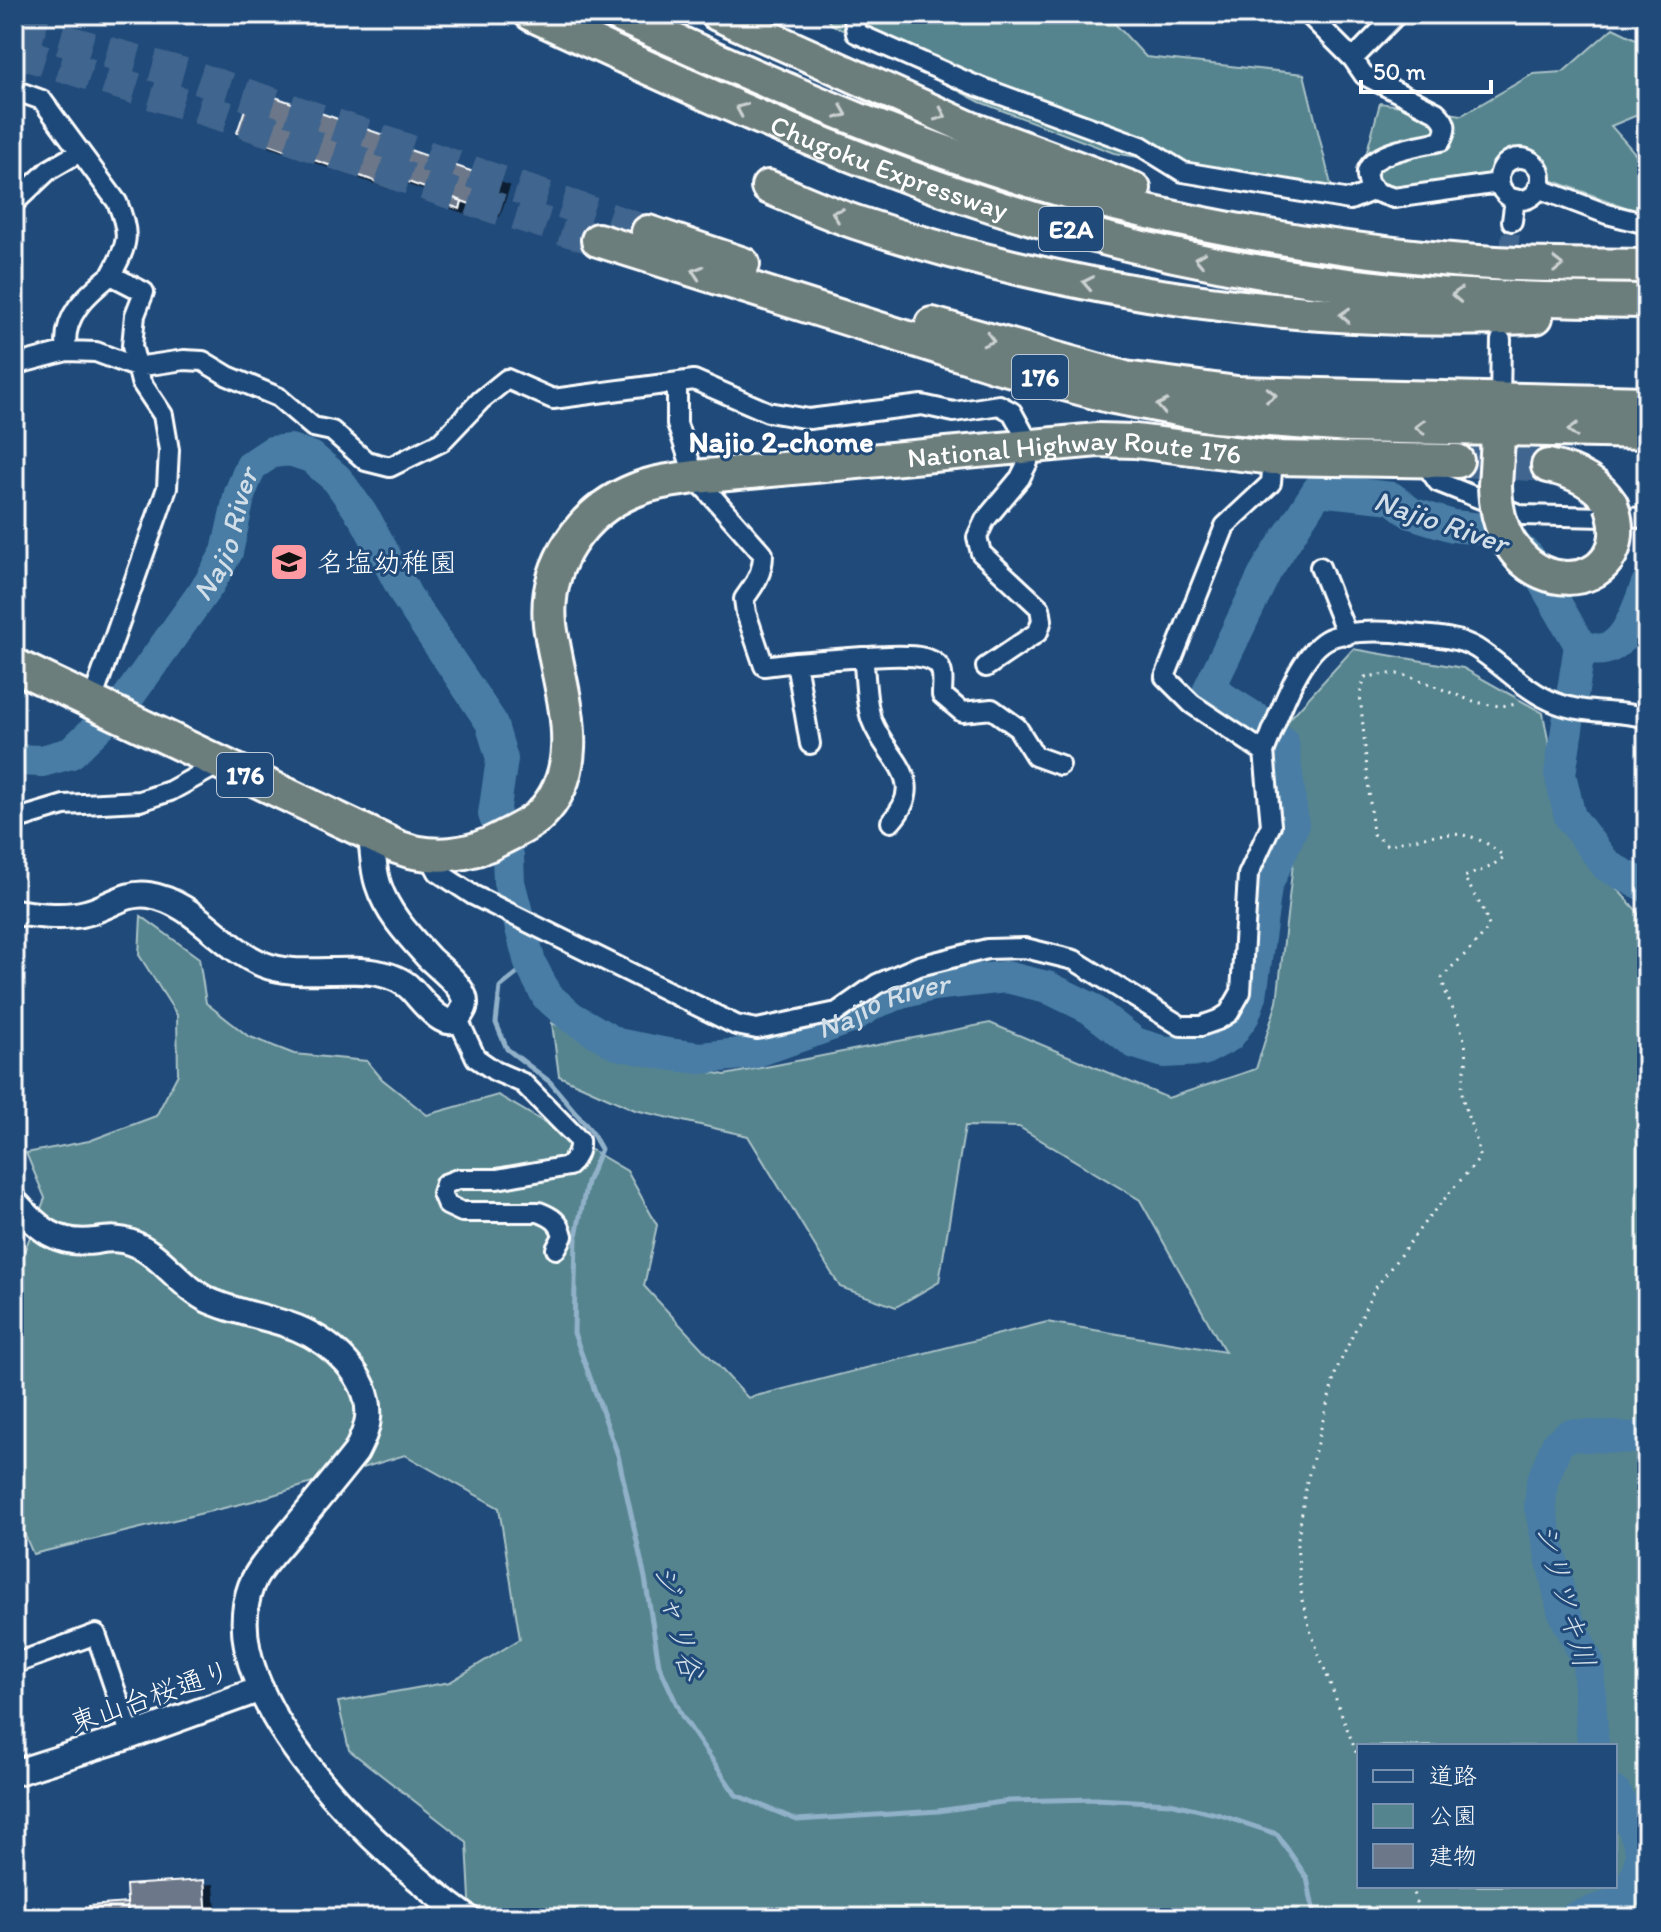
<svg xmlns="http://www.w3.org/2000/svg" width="1661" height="1932" font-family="Itim,'Klee One',sans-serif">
	<defs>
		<filter id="shadow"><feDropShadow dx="9" dy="5" stdDeviation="0" flood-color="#0009"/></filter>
	</defs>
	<rect width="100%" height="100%" fill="#1f4a7a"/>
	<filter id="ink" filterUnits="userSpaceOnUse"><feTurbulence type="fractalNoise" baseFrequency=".0125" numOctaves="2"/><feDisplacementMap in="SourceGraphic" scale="16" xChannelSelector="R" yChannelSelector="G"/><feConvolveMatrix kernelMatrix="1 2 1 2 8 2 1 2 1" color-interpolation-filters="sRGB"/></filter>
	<g filter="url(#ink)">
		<path fill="#54848e" stroke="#aac2c6" stroke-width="2" fill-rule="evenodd" d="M822,14H1106L1146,57L1304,74L1332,189L1114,153L980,102L831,24Z
			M1613,28L1642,42L1647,41V111L1611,126L1642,161L1636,211L1551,180L1541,157L1518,151L1500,157L1492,177L1386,191L1359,181L1380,103L1462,115L1533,74L1563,72Z
			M1353,649L1463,668L1543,713L1565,831L1637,911L1647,934V1918H471L467,1842L349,1750L338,1702L450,1682L520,1639L499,1508L405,1455L253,1501L33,1554L14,1510V1263L19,1265L45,1198L26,1153L89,1141L156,1116L178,1074L177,1015L139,955L141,916L199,958L206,1003L248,1036L294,1054L367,1061L382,1079L427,1115L498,1095L627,1171L657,1225L644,1286L748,1398L1047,1322L1225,1352L1140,1200L1019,1127L965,1126L939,1282L896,1307L840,1287L748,1136L635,1110L559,1076L552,1023L636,1058L725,1075L990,1023L1168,1098L1256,1069L1277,1002L1298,820L1284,725ZM1359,1746H1615V1886H1359Z"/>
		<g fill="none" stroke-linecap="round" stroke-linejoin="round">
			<path stroke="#91b1c9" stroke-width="5" d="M530,963L500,987L496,1023L507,1049L550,1082L591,1131L601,1149L587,1182L576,1236L574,1333L618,1455L645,1578L659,1665L682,1716L736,1795L797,1820L938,1811L1009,1801L1096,1799L1170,1803L1220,1815L1277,1834L1307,1878L1315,1918"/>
			<g stroke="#487da5" stroke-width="32">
				<path d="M1580,645L1560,774L1570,817L1607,866L1647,887"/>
				<path id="s1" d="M14,760L42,761L71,753L127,699L209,584L227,552L240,493L251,466L272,452L290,450L311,457L337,479L366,520L407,597L491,722L502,759L494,814L508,856L509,882L530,963L547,996L571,1017L617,1044L667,1054L700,1058L752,1053L848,1019L874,1003L901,993L933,985L1006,977L1047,987L1090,1008L1135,1043L1164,1052L1203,1050L1229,1036L1244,1015L1251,996L1266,887L1293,825L1283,743L1261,722L1209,689L1266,571L1318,490L1392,498L1411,513L1453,526L1482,529L1509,540L1529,557L1580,645C1623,665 1635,614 1647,584"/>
				<path d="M1593,1746L1588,1662L1563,1610L1540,1507L1542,1482L1557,1444L1569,1435L1631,1438L1647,1436"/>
				<path d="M1574,1918L1617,1903L1637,1875L1642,1852L1633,1826L1615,1793"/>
			</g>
		</g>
		<path fill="#6c788a" stroke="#fff" stroke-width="2" filter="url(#shadow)" d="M252,89L395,139L380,183L237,133Z
			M401,147L500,181L490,211L391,176Z
			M428,189L462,201L460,209L425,197Z
			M204,1880L207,1918H128L126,1885Z
			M127,1903L128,1918H90L89,1906Z"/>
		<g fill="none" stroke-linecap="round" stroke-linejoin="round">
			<path stroke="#41658e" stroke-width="18" stroke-dasharray="18 9" stroke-linecap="butt" d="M1504,305L1512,221"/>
			<path stroke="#41658e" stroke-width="32" stroke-dasharray="32 16" stroke-linecap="butt" d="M14,26L195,77L648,232
				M14,51L237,120L471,200L598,240
				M1457,461L1548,466"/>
			<defs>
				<path id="street" d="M853,14L856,33L972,84L1141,146L1183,172L1350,200L1375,190
					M1308,14L1353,59L1364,75L1436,112C1447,122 1448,128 1441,141C1423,145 1372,151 1367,172C1366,176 1368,181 1369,185L1379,193L1394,198L1499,183
					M1353,59L1397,14
					M14,90L42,100L117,202C131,235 128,244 111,275L144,292L135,315L132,346L141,382L163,415L169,450L167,488L92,701
					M1499 179a21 21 0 1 1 42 0a21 21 0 1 1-42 0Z
					M1538,188L1607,214L1647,224
					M14,203L49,170L80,152
					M1512,221L1515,199
					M67,351C61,317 86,295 111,275
					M14,365L67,351L96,352L136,367L184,360L203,361L228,376L278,397L313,427L332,431L366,461L390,467L441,442L481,400L507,379L553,399L694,380L768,412L809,419L922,405L954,412L999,405L1012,412L1030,445L1028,462L1020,478L985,520L977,537L981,553L1040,608L1042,620L1038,632L986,667
					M677,383V424L695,477L763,554C763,573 755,584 744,599L746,613L764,666L796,662L810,744
					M1500,399L1501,340
					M1424,462L1438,482L1521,515L1647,518
					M1320,567L1347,635
					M863,657C882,657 930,650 940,668C944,675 942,686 942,695L962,712L992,709L1017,727L1035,756L1060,765
					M796,662L863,657C866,677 865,703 872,721C886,759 930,779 891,822
					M1264,752C1277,721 1297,657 1326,640C1345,629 1389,631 1411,634C1432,636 1458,637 1476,648C1503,665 1526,692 1556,703C1584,714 1618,710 1647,718
					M14,820L64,805L140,801L170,791L221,763
					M429,855L438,872L473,895L736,1025L757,1029L837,1012L877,984L919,966L987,949L1025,948L1074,960L1181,1026H1201L1218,1020L1229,1013L1241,992L1248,875L1271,825L1264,752L1192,704L1165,677L1225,526L1271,483L1273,458
					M457,1017L476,1058L495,1071L523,1083L579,1140C580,1152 576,1157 569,1166L497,1179H458L445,1184L442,1193L447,1205L462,1212H539C552,1217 560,1222 563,1236L556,1249
					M14,1664L96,1634L131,1736"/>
				<path id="secondary" d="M14,912C38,915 62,919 86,913C108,908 126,891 149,895C194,902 221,947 262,964C297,979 345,965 382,974C391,976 403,981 409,987C420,996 448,1042 463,1010C473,992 441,970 429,958C409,936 387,913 378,884C373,869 373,851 371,836
					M14,1201C39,1229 57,1246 96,1241C109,1239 120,1238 132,1243C162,1254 180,1287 210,1301C237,1313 269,1317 297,1328C331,1342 372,1377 368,1418C367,1430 361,1442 356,1452C333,1481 310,1509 287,1537C275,1552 258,1568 251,1586C209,1698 386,1860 468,1918
					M14,1773L131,1736L261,1689"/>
				<g id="highway">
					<path id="s2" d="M531,14C682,84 834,155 993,206C1135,252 1287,282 1436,294C1506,299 1577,300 1647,301"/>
					<path d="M616,14C776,87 937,159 1107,202C1217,230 1329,248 1441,259C1509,266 1579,265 1647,266"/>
					<path d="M717,14L970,128L1134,189"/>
					<path d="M768,187C798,199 828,213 858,223C1075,295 1308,327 1536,317"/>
					<path d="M648,232L743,264"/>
					<path d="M598,240L997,366L1109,396L1214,416L1350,426L1647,432"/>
					<path d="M932,324L1125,378L1237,393L1647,403"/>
					<path d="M1548,466C1572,471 1597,482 1611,504"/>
					<path d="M1495,486L1500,407"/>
					<path id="s3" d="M14,665L397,847C432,860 470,856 502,838C514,832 529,825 539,816C593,764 557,685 550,624C544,565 582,511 635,490C654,482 674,480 695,477L1098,440L1135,441L1273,458L1457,461"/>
				</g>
			</defs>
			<use href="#street" stroke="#fff" stroke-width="24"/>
			<use href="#secondary" stroke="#fff" stroke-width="30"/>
			<use href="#highway" stroke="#fff" stroke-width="38"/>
			<path stroke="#fff" stroke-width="3" stroke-dasharray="2 6" stroke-linecap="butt" d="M1359,1760L1311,1633L1302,1600L1297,1545L1306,1485L1336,1371L1374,1290L1428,1218L1479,1159C1479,1138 1467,1120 1463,1099C1459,1080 1469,1067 1466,1050C1463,1025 1447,1003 1442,978C1457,959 1477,947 1489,926L1484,911L1464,877L1490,867L1504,857C1467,821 1432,836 1387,845L1373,834L1360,694L1365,677C1377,676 1391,672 1403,675C1439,683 1481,715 1519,703
				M1411,1886L1421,1918"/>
			<use href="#street" stroke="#1f4a7a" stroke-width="18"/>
			<use href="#secondary" stroke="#1f4a7a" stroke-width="24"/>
			<use href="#highway" stroke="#6c7e7c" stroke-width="32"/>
			<defs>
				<path id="highway-bridge" d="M1495,486C1499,614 1645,597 1611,504"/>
			</defs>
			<use href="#highway-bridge" stroke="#fff" stroke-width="38" stroke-linecap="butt"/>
			<use href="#highway-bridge" stroke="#6c7e7c" stroke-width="32"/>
		</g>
		<defs><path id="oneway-chevron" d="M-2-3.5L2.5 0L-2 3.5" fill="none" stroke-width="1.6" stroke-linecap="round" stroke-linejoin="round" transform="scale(2)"/></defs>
		<g stroke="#ccd2d1">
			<use href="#oneway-chevron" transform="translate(741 109) rotate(-156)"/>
			<use href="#oneway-chevron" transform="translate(842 113) rotate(22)"/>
			<use href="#oneway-chevron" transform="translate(941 115) rotate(24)"/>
			<use href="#oneway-chevron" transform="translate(837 214) rotate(-159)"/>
			<use href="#oneway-chevron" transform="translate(1200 259) rotate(-168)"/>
			<use href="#oneway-chevron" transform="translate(1558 265) rotate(1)"/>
			<use href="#oneway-chevron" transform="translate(697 272) rotate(-162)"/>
			<use href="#oneway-chevron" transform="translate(1088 283) rotate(-169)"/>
			<use href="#oneway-chevron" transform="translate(1457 295) rotate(-177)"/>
			<use href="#oneway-chevron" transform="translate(1345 315) rotate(-177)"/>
			<use href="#oneway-chevron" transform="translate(989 340) rotate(16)"/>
			<use href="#oneway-chevron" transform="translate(1271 395) rotate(2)"/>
			<use href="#oneway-chevron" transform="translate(1162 406) rotate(-169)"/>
			<use href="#oneway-chevron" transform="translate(1420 427) rotate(-179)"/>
			<use href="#oneway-chevron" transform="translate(1573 430) rotate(-179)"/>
		</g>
	</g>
	<defs>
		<symbol id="school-square" viewBox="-11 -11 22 22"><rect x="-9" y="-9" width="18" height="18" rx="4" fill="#ff9aa2" stroke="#1f4a7a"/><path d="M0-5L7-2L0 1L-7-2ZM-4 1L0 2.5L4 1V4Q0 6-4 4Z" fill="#111"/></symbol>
	</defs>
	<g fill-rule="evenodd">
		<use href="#school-square" x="267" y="540" width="44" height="44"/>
	</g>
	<g text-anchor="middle" stroke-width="6" stroke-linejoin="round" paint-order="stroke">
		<g fill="#1f4a7a" stroke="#bcc9d7" stroke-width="2">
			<rect x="1039" y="207" width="64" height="44" rx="6"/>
			<rect x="1012" y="355" width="56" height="44" rx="6"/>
			<rect x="217" y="753" width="56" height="44" rx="6"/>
		</g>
		<g font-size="26" font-weight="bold" fill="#fff">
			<text x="1071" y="238">E2A</text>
			<text x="1040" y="386">176</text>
			<text x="245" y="784">176</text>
		</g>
		<g font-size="28" fill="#fff" stroke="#1f4a7a">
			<text dy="10" stroke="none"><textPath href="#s2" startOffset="390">Chugoku Expressway</textPath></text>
			<text dy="10" stroke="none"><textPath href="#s3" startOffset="1390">National Highway Route 176</textPath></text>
			<text transform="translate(150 1696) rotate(-19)" y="10">東山台桜通り</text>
		</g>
		<g font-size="28" fill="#fff" stroke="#1f4a7a" text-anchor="start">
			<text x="317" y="572">名塩幼稚園</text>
		</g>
		<g font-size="30" font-weight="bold" fill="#fff" stroke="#1f4a7a">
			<text x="781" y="452">Najio 2-chome</text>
		</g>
		<g font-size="30" font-style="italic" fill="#d1dee8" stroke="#1f4a7a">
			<text transform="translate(1441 522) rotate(19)" y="10">Najio River</text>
			<text dy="10" stroke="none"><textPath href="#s1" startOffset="330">Najio River</textPath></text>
			<text dy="10" stroke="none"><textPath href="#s1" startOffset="1438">Najio River</textPath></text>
			<text transform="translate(1565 1595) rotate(74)" y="10">シリツキ川</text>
			<text transform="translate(678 1622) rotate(75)" y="10">ジャリ谷</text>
		</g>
	</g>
	<rect width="1661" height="1932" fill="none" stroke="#1f4a7a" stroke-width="48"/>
	<rect x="24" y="24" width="1613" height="1884" fill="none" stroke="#fff" stroke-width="3" filter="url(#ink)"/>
	<rect x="1357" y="1744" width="260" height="144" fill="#1f4a7a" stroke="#7992af" stroke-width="2"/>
	<rect x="1373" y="1770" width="40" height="12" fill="#1f4a7a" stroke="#7992af" stroke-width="2"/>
	<text x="1429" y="1784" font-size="24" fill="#ffffff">道路</text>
	<rect x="1373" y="1804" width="40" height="24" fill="#54848e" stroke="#7992af" stroke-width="2"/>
	<text x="1429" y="1824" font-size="24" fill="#ffffff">公園</text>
	<rect x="1373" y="1844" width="40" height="24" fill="#6c788a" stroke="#7992af" stroke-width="2"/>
	<text x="1429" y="1864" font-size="24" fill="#ffffff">建物</text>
	<path d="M1361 80v12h130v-12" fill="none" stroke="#ffffff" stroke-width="4"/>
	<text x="1373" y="80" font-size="24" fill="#ffffff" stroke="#1f4a7a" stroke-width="6" paint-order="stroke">50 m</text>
</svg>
